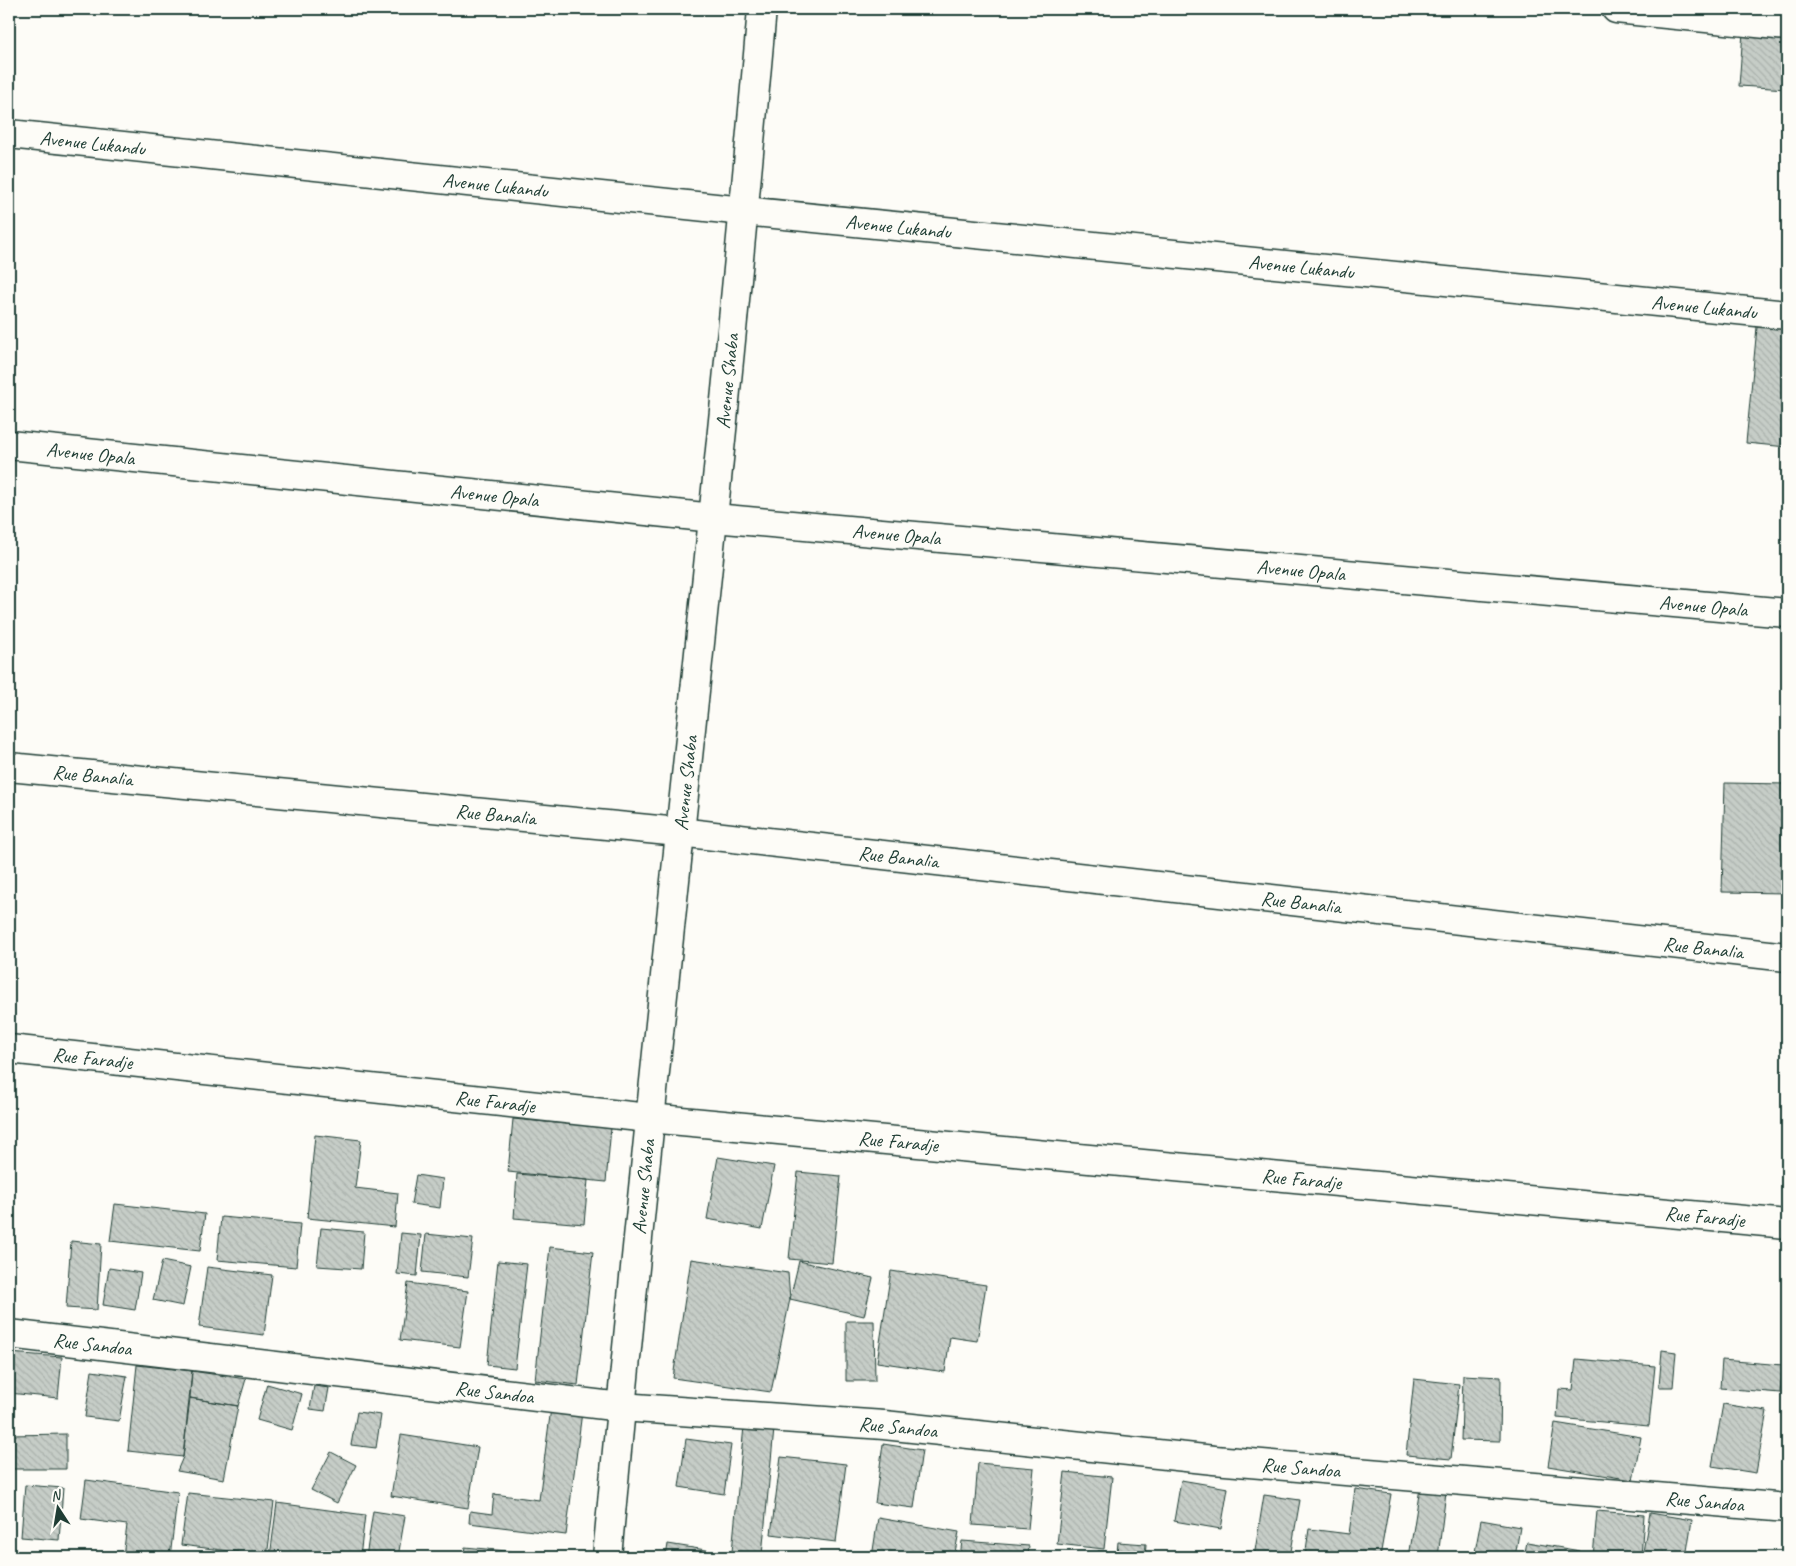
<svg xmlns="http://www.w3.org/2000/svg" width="1796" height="1566" font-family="Caveat,sans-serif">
	<defs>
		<pattern id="building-back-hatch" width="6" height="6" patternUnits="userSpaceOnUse" patternTransform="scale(1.25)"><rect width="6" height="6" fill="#c6cdc7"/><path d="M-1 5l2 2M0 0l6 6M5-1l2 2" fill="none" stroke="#aab1ac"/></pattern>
	</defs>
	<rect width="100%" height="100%" fill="#fdfcf7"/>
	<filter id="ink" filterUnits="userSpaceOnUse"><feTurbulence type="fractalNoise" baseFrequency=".02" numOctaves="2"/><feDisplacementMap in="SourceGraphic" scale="10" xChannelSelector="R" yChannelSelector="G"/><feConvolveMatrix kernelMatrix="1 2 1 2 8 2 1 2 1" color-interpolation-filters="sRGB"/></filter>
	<g filter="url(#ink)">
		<path fill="url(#building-back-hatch)" stroke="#1f3d34" d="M1743,32L1787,34V89L1739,86Z
			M1757,327L1787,329V447L1746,443Z
			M1725,783L1787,784V893L1722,892Z
			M513,1119L611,1128L606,1182L508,1172Z
			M315,1135L361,1140L355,1188L398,1193L395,1227L307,1218Z
			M718,1157L774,1166L762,1229L707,1219Z
			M798,1172L841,1176L832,1263L789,1259Z
			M517,1174L588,1180L584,1224L514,1218Z
			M416,1175L443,1179L440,1208L411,1204Z
			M115,1204L205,1214L200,1251L110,1241Z
			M221,1217L300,1224L296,1267L217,1260Z
			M321,1228L364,1232L361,1269L317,1266Z
			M401,1233L421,1235L417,1276L397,1274Z
			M426,1234L473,1239L468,1277L422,1272Z
			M71,1241L101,1244L97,1310L66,1308Z
			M550,1247L593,1252L578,1385L535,1380Z
			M691,1259L788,1273L790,1299L771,1392L673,1378Z
			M162,1261L191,1267L183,1306L153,1300Z
			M498,1261L527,1264L515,1368L487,1365Z
			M799,1261L873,1278L864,1316L790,1299Z
			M207,1267L272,1275L264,1335L199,1327Z
			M109,1268L141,1273L135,1310L103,1305Z
			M891,1271L986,1285L977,1341L950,1337L945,1372L877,1362Z
			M408,1283L468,1291L460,1347L400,1340Z
			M846,1321H874L875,1381H846Z
			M1662,1350L1676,1352L1673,1387H1659Z
			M9,1353L62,1357L58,1398L9,1393Z
			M1576,1359L1655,1366L1649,1426L1557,1418L1559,1389L1573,1390Z
			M1722,1360L1783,1365L1780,1393L1720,1388Z
			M137,1365L192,1371L183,1457L128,1451Z
			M92,1371L127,1376L119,1421L85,1417Z
			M192,1371L246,1379L238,1406L190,1398Z
			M1463,1375L1501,1377L1500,1441L1461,1440Z
			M1414,1379L1459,1384L1451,1459L1406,1455Z
			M267,1384L302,1394L292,1430L257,1420Z
			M314,1386L329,1388L325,1411L310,1409Z
			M190,1398L238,1406L224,1479L177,1471L183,1457Z
			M1723,1404L1767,1411L1756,1473L1712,1466Z
			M551,1408L582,1412L566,1535L469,1523L470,1511L492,1514L494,1494L539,1500Z
			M357,1412L381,1415L376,1448L351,1445Z
			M1555,1423L1641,1437L1633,1480L1548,1466Z
			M744,1426L774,1429L762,1555L732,1552Z
			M66,1434V1469H9V1435Z
			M401,1435L478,1447L468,1508L391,1496Z
			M686,1439L731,1445L724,1494L679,1487Z
			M883,1444L922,1450L914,1508L875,1503Z
			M331,1452L356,1465L337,1503L311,1490Z
			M781,1457L846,1464L836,1542L771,1534Z
			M978,1463L1034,1468L1028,1529L973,1525Z
			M1065,1472L1112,1477L1104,1549L1057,1544Z
			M86,1480L178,1492L170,1557H123L127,1525L81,1519Z
			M1181,1480L1228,1488L1221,1529L1174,1521Z
			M25,1485L63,1488L59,1540L21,1537Z
			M1420,1488L1446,1492L1438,1557H1409Z
			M1355,1489L1391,1494L1380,1557H1305L1309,1529L1349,1534Z
			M188,1493L274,1502L267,1557H238V1552L181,1545Z
			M1264,1495L1300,1500L1290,1557H1254Z
			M277,1503L365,1515L360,1557H270Z
			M373,1511L405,1516L398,1557H366Z
			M1597,1511L1644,1515L1641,1557H1593Z
			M1650,1513L1692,1520L1686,1557H1642Z
			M878,1518L959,1532L954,1557H872Z
			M1481,1520L1520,1527L1515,1557H1474Z
			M962,1541L1029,1546L1028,1557H960Z
			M1118,1542L1146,1544L1145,1557H1098V1551L1117,1552Z
			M1527,1542L1580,1551L1579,1557H1524Z
			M668,1544L750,1557H666Z
			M465,1547L548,1555L547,1557H463Z
			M9,1551L57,1556L56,1557H9Z"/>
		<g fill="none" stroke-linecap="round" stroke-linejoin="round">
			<defs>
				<g id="minor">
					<path d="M1616,9L1787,26"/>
					<path id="s1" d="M9,134L744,211L1787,315"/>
					<path id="s2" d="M9,445L714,518L1787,613"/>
					<path id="s3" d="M9,767L679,832L1787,957"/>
					<path id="s4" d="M9,1049L649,1118L1787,1224"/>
					<path id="s5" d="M9,1334L621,1407L884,1425L1214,1460L1787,1508"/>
				</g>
				<g id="tertiary">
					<path id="s6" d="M607,1557C654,1041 717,526 762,9"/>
				</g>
			</defs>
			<use href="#minor" stroke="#1f3d34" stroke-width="31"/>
			<use href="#tertiary" stroke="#1f3d34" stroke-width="31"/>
			<use href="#minor" stroke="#fdfcf7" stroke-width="28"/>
			<use href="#tertiary" stroke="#fdfcf7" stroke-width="28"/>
		</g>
	</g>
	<g text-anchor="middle" stroke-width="5" stroke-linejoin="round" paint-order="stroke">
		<g font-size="20" fill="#1f3d34" stroke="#fdfcf7">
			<text dy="7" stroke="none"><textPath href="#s1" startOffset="84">Avenue Lukandu</textPath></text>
			<text dy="7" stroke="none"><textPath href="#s1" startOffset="489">Avenue Lukandu</textPath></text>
			<text dy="7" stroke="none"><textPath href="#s1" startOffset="894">Avenue Lukandu</textPath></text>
			<text dy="7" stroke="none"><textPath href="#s1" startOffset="1299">Avenue Lukandu</textPath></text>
			<text dy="7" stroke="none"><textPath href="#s1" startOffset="1704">Avenue Lukandu</textPath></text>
			<text dy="7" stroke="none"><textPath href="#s6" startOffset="1182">Avenue Shaba</textPath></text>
			<text dy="7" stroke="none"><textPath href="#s2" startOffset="82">Avenue Opala</textPath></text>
			<text dy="7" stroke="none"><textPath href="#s2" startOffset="488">Avenue Opala</textPath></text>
			<text dy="7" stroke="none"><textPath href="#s2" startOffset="892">Avenue Opala</textPath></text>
			<text dy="7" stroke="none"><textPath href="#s2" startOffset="1298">Avenue Opala</textPath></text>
			<text dy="7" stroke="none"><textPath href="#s2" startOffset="1702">Avenue Opala</textPath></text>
			<text dy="7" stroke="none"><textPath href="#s3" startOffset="84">Rue Banalia</textPath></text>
			<text dy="7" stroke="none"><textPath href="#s6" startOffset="778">Avenue Shaba</textPath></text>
			<text dy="7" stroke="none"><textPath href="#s3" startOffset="489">Rue Banalia</textPath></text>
			<text dy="7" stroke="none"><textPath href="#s3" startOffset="894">Rue Banalia</textPath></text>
			<text dy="7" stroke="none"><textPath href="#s3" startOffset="1299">Rue Banalia</textPath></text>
			<text dy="7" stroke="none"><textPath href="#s3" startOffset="1704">Rue Banalia</textPath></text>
			<text dy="7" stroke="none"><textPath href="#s4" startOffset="84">Rue Faradje</textPath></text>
			<text dy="7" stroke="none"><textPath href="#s4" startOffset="489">Rue Faradje</textPath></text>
			<text dy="7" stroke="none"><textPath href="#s4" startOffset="894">Rue Faradje</textPath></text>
			<text dy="7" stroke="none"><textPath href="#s4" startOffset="1299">Rue Faradje</textPath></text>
			<text dy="7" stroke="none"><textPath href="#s6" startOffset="372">Avenue Shaba</textPath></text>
			<text dy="7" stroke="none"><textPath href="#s4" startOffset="1704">Rue Faradje</textPath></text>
			<text dy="7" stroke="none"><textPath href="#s5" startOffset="84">Rue Sandoa</textPath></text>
			<text dy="7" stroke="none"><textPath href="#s5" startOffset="489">Rue Sandoa</textPath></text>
			<text dy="7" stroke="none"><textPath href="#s5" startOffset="894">Rue Sandoa</textPath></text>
			<text dy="7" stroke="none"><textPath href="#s5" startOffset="1299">Rue Sandoa</textPath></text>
			<text dy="7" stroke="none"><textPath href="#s5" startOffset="1704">Rue Sandoa</textPath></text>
		</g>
	</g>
	<rect width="1796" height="1566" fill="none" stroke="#fdfcf7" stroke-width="30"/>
	<rect x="15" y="15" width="1766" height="1536" fill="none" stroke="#1f3d34" stroke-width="2" filter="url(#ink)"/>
	<g transform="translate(58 1508) rotate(348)" stroke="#fdfcf7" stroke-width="4" paint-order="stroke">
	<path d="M0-4L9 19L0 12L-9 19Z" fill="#1f3d34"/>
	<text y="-8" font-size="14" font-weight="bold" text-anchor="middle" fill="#1f3d34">N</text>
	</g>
</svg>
